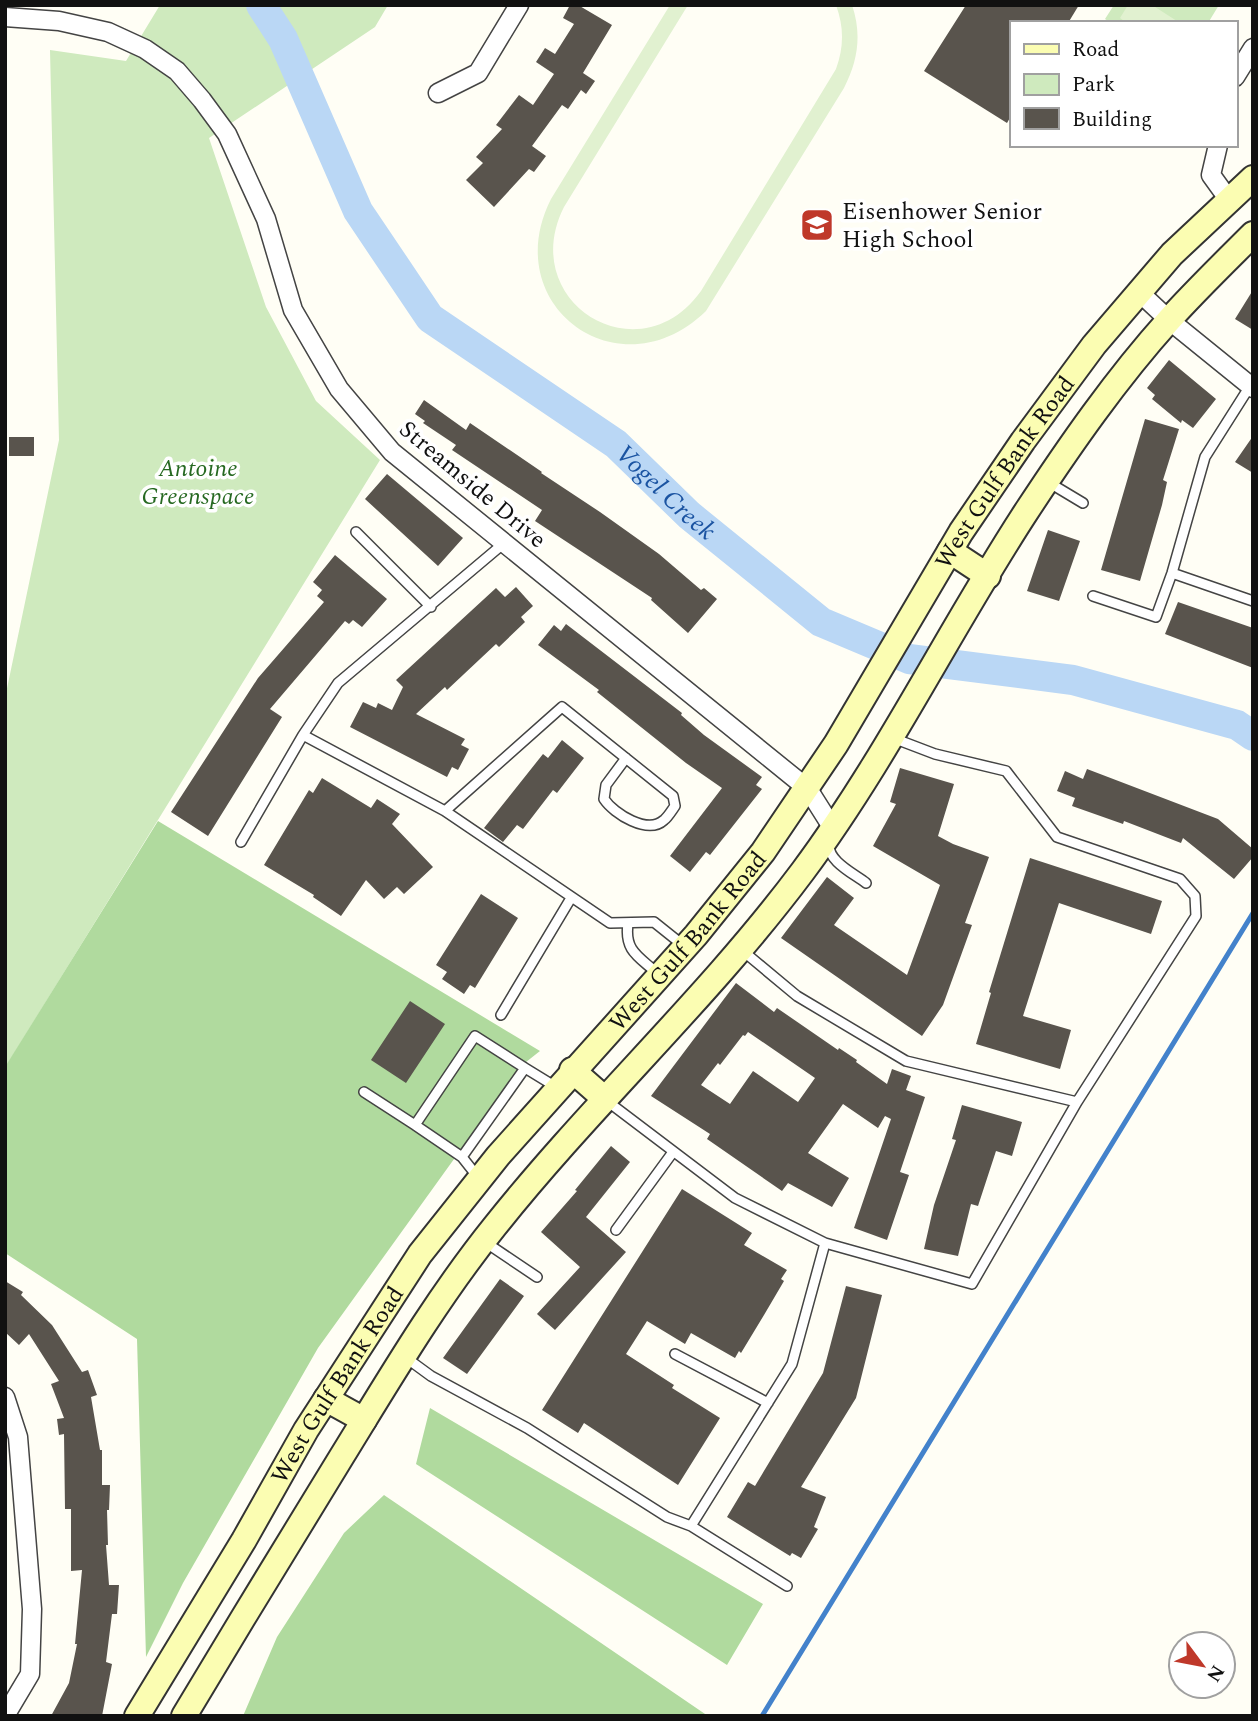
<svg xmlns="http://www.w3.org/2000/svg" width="1258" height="1721" font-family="Spectral,serif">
	<rect width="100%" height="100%" fill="#fffef5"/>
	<path fill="#cfeabe" d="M160,5H388L375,27L209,138L266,307L316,401L380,460L5,1068V698L59,440L50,50L126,61Z
		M1114,5H1219L1208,23H1111L1105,19Z"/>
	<path fill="#b0da9e" d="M158,821L540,1051L521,1066L318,1348L183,1583L146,1657L137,1339L5,1253V1067Z
		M430,1408L763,1604L727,1665L416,1464Z
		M384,1495L708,1716H243L277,1637L344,1533Z"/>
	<path fill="#e1f1d0" d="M670,5H688L564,207C516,302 639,378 701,291L836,69C844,47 844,27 836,5H852C862,34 858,61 844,88L706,311C620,395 497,306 551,199Z
		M1128,5H1152L1180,23H1127L1120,18Z"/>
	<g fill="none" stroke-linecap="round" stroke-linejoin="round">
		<path stroke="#4382cb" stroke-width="5" d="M762,1716L1253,913"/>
		<path stroke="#bad7f5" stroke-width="30" id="s1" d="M261,5L283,39L358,211L430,318L616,444L689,515L821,622L909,659L1073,680L1237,725L1253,736"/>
	</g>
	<path fill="#59544d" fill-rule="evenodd" d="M570,5H578L612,25L583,73L595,81L586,94L581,90L568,109L562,105L532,146L546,156L534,172L529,169L494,207L466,180L483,163L476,157L502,129L496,125L519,95L533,105L554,74L536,62L545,48L555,54L574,24L563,18Z
		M966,5H1079L1068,23H1011V116L1007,123L924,71Z
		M1253,290V330L1235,319Z
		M1169,360L1216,399L1193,428L1182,420L1181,423L1152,399L1155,395L1147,388Z
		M424,400L466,430L470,423L542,472L541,473L600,512L659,554L701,590L704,588L717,599L688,633L651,600L652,598L535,521L542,510L452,450L456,445L423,423L425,421L415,414Z
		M1145,419L1179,429L1163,480L1167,482L1162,505L1140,581L1101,570Z
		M1253,436V473L1235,462Z
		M9,437H34V456H9Z
		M387,474L463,538L438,566L365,499Z
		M1048,530L1080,541L1059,601L1027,591Z
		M335,555L387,599L362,627L353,620L349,624L345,621L270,709L282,717L208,836L171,812L258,678L324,602L317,596L322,590L313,582Z
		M516,587L533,606L521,617L525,622L499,647L496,644L447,690L445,687L416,714L465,739L461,745L469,749L458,770L452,767L447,777L350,727L363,702L376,708L378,703L392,710L403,687L396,680L496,588L505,597Z
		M1178,602L1253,628V668L1165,634Z
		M566,624L682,713L681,715L704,735L762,777L756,785L762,789L710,855L706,852L690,872L670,856L722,788L686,763L597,692L599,690L538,645L554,625L561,631Z
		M562,740L584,758L557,793L553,790L523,829L517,825L503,842L484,828L543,754L548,758Z
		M900,768L954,784L938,836L953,844L989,857L965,923L972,925L943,1005L922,1036L781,938L827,877L854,898L834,925L907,975L940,885L873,846L896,804L890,802Z
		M1087,769L1218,819L1253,849V857L1234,879L1183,838L1181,843L1124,821L1123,824L1072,806L1075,798L1057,791L1065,771L1083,779Z
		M322,778L371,808L377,799L400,814L392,824L433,867L404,894L397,887L384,899L366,880L341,916L313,897L314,895L264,865L309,790L313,793Z
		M1030,858L1162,901L1151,934L1059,903L1023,1016L1071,1030L1060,1069L976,1044L991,993L989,992Z
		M481,894L518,918L475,988L470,985L464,994L442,979L447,972L436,965Z
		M736,983L774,1012L777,1008L838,1050L839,1048L857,1060L856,1062L887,1084L892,1069L911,1076L906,1090L925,1097L900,1172L909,1175L887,1240L854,1228L891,1119L885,1116L878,1128L843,1104L808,1153L849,1178L832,1207L788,1183L782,1191L707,1139L710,1134L651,1096ZM748,1032L815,1078L798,1102L753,1071L730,1104L701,1085L718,1063L720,1065L743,1035L745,1036Z
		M410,1001L445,1024L406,1083L371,1060Z
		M962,1105L1022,1122L1012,1156L996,1151L978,1206L971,1204L958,1256L924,1249L934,1205L956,1140L952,1139Z
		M611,1146L630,1162L586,1217L626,1252L555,1330L537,1314L580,1267L541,1232L577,1191L575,1190Z
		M682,1189L752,1233L744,1245L787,1270L781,1279L784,1281L764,1315L741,1353L739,1351L735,1358L691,1333L685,1344L647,1321L626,1354L674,1385L672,1388L720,1418L678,1485L584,1423L578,1433L542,1410Z
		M500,1279L524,1296L467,1374L443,1358Z
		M5,1281L23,1292L21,1295L52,1325L82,1372L88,1370L97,1395L91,1397L100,1450H102V1485H110L109,1510H107L108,1545H106L109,1585H119L117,1614H112L106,1662L112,1664L102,1716H51L69,1683L77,1644H75L82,1570L71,1571V1509H65L64,1434L59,1435L57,1419L64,1418L51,1384L59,1381L29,1334L19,1345L5,1332Z
		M846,1286L882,1295L856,1398L801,1487L826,1497L814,1527L818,1529L801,1558L792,1553L790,1556L727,1517L748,1482L755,1486L823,1373Z"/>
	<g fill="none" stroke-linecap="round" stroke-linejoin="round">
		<defs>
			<path id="service" d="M1048,482L1083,503
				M356,532L431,607
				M1172,573L1253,601
				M1093,596L1156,617L1172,573L1205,457L1250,386
				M303,735L445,811L610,923L654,922L684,946
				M445,811L562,707L673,796L675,806C672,810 668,817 664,820C648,835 614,814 604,799L606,785L626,758
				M241,842L303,735L338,683L503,544
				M829,843C827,861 853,873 866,883
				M628,924C624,952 640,957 659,975
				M743,951L797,996L906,1061L1077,1102
				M501,1015L571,898
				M364,1092L415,1125
				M607,1101L735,1198L825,1243L972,1284L1077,1102L1196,916L1195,896L1180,879L1057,837L1006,771L935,754L893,738
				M462,1157L415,1125L475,1036L525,1068
				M477,1176L462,1157L525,1068L556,1087
				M616,1230L673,1152
				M485,1242L537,1277
				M675,1354L768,1403
				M405,1357L431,1376L527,1428L667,1517L691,1526L787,1586
				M691,1526L792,1364L825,1243"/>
			<path id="minor" d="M5,17L59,21L108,32L145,49L177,71L202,100L227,134L266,219L293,310L339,389L392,452L808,789L832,827
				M1235,77L1253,48
				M438,93L478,73L519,5
				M1218,145L1211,175L1229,200
				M1139,292L1169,320L1253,388
				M5,1397L18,1437L32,1609L30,1674L5,1716"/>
			<g id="secondary">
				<path d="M950,551L988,576"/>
				<path d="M572,1070L605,1099"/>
				<path d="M326,1399L364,1420"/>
				<path id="s2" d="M137,1716L244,1540L306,1430L420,1254L498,1156L696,935L763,852L836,744L961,532L1023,441L1094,345L1172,254L1253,178"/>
				<path d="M184,1716C236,1629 289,1542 342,1456C390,1378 437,1298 495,1226C593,1103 709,997 803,871C887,758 949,630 1026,512C1070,445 1116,379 1169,320C1196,290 1225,262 1253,234"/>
			</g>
		</defs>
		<use href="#service" stroke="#444" stroke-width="12"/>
		<use href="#minor" stroke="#444" stroke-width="21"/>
		<use href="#secondary" stroke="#333" stroke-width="28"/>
		<use href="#service" stroke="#fff" stroke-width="9"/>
		<use href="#minor" stroke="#fff" stroke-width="18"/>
		<use href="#secondary" stroke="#fbfdb2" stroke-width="24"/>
	</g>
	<defs>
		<symbol id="school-square" viewBox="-11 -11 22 22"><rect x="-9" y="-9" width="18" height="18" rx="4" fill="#bf382a" stroke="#fff"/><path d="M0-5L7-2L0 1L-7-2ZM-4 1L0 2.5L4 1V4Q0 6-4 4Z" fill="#fff"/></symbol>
	</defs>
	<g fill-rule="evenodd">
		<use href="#school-square" x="798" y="206" width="38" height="38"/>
	</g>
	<g text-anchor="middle" stroke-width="7" stroke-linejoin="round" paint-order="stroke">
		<g font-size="24" fill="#111" stroke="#fff" text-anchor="start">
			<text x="842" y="219">Eisenhower Senior<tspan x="842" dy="28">High School</tspan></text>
		</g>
		<g font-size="24" font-style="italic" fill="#266921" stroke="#fff">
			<text x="198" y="476">Antoine<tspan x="198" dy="28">Greenspace</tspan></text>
		</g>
		<g font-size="24" fill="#111" stroke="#fff">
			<text dy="8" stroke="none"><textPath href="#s2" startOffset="1521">West Gulf Bank Road</textPath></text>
			<text transform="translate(473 484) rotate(40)" y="8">Streamside Drive</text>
			<text dy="8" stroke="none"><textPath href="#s2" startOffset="954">West Gulf Bank Road</textPath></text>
			<text dy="8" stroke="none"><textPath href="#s2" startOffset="387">West Gulf Bank Road</textPath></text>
		</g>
		<g font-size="26" font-style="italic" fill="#1b54a2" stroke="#fff">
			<text dy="9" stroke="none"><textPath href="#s1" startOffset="651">Vogel Creek</textPath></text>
		</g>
	</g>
	<rect width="1258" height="1721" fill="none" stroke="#111111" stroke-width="14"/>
	<rect x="1010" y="21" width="228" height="126" fill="#ffffff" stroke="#a0a0a0" stroke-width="2"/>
	<rect x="1024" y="44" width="35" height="10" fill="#fbfdb2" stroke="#a0a0a0" stroke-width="2"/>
	<text x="1072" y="56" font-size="21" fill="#111111">Road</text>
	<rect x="1024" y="74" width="35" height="21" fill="#cfeabe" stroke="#a0a0a0" stroke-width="2"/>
	<text x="1072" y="91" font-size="21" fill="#111111">Park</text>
	<rect x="1024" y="108" width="35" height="21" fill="#59544d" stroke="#a0a0a0" stroke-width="2"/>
	<text x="1072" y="126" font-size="21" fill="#111111">Building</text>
	<g transform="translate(1202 1665) rotate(122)"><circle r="33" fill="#ffffff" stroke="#a0a0a0" stroke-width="2"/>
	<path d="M0-5L12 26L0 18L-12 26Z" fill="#bf382a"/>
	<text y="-10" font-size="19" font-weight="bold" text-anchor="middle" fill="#111111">N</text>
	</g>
</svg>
